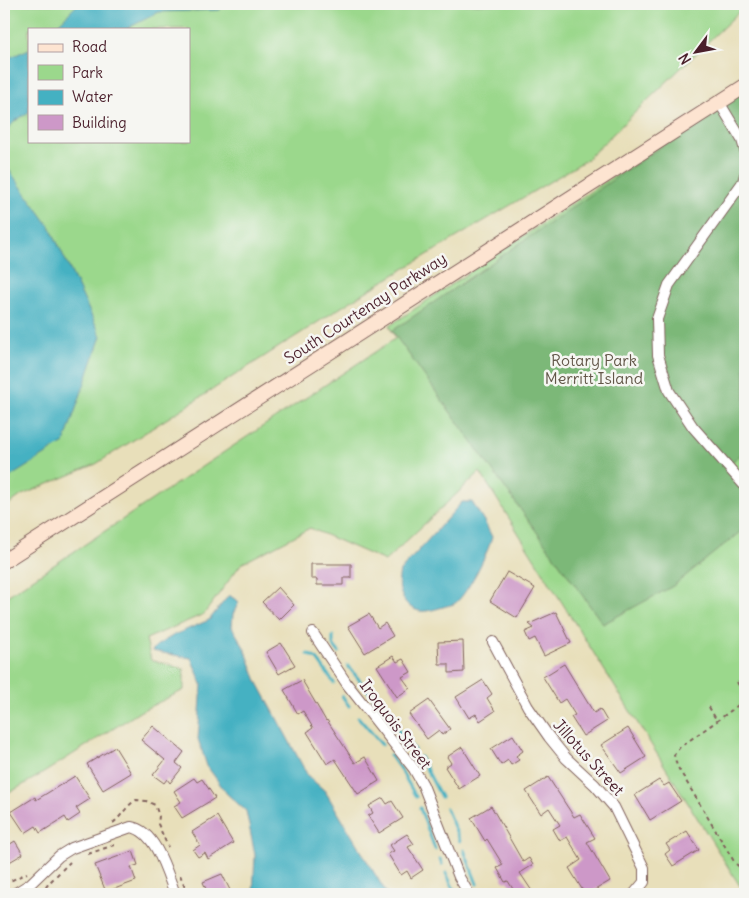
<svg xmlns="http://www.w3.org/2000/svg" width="749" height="898" font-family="Delius,sans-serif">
	<rect width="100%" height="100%" fill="#f6f6f2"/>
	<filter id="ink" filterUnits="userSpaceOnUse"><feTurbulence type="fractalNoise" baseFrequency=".02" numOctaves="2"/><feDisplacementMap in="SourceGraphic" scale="10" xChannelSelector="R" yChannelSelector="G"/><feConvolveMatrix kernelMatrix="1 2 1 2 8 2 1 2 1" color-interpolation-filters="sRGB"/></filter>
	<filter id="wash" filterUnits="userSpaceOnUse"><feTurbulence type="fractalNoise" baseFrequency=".0096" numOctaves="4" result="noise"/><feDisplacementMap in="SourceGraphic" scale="20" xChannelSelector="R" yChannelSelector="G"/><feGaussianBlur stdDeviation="1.12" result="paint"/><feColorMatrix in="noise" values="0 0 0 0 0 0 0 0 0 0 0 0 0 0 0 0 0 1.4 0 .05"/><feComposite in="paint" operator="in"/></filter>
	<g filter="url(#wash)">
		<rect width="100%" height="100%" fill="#e8dfba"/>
		<path fill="#9bd88c" stroke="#727c5c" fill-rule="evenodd" d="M4,4H745V6L586,160L362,294L96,464L22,495L4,508ZM29,29H189V141H29Z
			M745,88V883L740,886L480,472L385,561L310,528L241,564L204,614L146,639L151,660L184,669V690L141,711L45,772L4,796V598L396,338L389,326Z"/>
		<path fill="#7cb878" stroke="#636c52" d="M745,89V452L727,465L745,486V528L673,586L603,624L392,331Z"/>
		<path fill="#44b1c2" stroke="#476876" d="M78,4H224L220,10L159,12L126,29H53Z
			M29,49V112L15,121L4,133V60Z
			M4,163L50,227L101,336L64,443L5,480L4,476Z
			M462,502H472L484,521L492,537C489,551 466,597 454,604C451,605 446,606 443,607C436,609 427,612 420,611C402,608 396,586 400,571Z
			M229,595L239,602L233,614L232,627L245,649L257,681L308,776L325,791L387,894H253L255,855L246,811L227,794L207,766L198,739L202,684L191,658L152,651L156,646L174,635L209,620Z"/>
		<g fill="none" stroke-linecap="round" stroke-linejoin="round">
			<path stroke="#44b1c2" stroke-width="3" d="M333,636V645L339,652
				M308,654L317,659L334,683
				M348,666L374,698
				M342,696L349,706
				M379,706L414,750
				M358,717L382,745
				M390,755L402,772L416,797
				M420,757L441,797
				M420,808L435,849
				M446,808L460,841
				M464,850L477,884
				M440,859L442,864
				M446,873L456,894"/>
		</g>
		<g id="blocks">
			<path fill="#cd98c8" d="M311,564H351V578H343V585H317V579H311Z
				M507,572L535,588L517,618L490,601Z
				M278,587L294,605L279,620L262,602Z
				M556,612L571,643L544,656L535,638L529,641L525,632L534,628L529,624Z
				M369,614L378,628L385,623L393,636L365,653L348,626Z
				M463,641L464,672L449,673V664H439L438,642Z
				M281,643L295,665L279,674L266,652Z
				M393,656L397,662L403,659L411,672L402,677L410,688L397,697L377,666Z
				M564,664L594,713L600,709L607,721L583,736L571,717L575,715L565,699L559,703L543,677Z
				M302,680L326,721L327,720L355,763L365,757L379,781L358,794L335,759L327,764L307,732L313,728L303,711L298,714L284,690Z
				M483,680L492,694L487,698L495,711L480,721L476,714L469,718L456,697Z
				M429,700L450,729L442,735L439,730L427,739L409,714Z
				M153,726L184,752L176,763L182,768L170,783L167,779L164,783L153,775L165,760L141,740Z
				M628,728L646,757L621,773L601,745Z
				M513,735L523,751L516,756L519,760L511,765L508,760L501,765L491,749Z
				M115,747L131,773L103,790L87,764Z
				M462,747L480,776L459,789L445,767L451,763L447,757Z
				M75,776L90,799L76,808L80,814L68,822L65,817L40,833L36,826L25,833L11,812L35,797L36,800Z
				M548,777L574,817L580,814L595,838L587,842L610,881L588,894H585L569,868L581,860L567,837L560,841L553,829L560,825L549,808L541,814L526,791Z
				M194,778L197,782L202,779L215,798L182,818L174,806L181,802L174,791Z
				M659,780L664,786L669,783L681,801L650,820L635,795Z
				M383,798L387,804L392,801L403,818L379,833L368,816L373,813L369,806Z
				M491,806L523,862L529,858L533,865L520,873L534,894H516L508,881L505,882L497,868L503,865L487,839L485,841L471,818Z
				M217,816L233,843L208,859L205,853L198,857L193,850L200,845L192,832Z
				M687,831L699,850L673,866L665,854L670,850L666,844Z
				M407,834L414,844L408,847L423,870L411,878L407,871L401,875L388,854L394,851L390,845Z
				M15,841L23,854L6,864L4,860V848Z
				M133,851L138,865L131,867L136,881L106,892L95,865Z
				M222,874L232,894H208L203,882Z"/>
		</g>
	</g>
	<g filter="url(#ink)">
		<use href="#blocks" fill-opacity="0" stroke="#81625d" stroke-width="1"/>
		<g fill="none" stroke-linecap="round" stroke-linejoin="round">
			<defs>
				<path id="minor" d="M719,102L742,140L745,150
					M745,175L743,182L669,285L657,319L658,355L669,391L693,427L745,486
					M313,633L347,684L414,769L423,785L459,877L469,894
					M493,642L528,707L549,737L566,758L595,785L614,807L644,868V882L634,894
					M14,894L30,884L59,856L72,848L131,827C156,831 167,873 175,894"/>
				<path id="secondary" d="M4,561L745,86"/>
			</defs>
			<use href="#minor" stroke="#81625d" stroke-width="12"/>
			<use href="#secondary" stroke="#81625d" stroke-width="16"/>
			<path stroke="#81625d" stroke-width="2" stroke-dasharray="4 4" stroke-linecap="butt" d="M737,682L745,696
				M745,700L717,721L680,747L674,755L677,766L735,863L743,870H745
				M709,707L717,721
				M113,823C122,816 126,806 136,800L146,801L155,805L159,816L158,824L168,847
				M88,854L114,845
				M180,875L188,894
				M4,879L10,881L27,873
				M41,894L49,883L70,862"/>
			<use href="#minor" stroke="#fff" stroke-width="10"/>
			<use href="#secondary" stroke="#fde4d1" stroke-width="14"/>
		</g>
	</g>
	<g text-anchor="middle" stroke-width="5" stroke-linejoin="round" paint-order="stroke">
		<g font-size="16" fill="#4a1f2b" stroke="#f6f6f2">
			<text transform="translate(365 308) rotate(-33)" y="6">South Courtenay Parkway</text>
			<text transform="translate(396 724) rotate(53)" y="6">Iroquois Street</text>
			<text transform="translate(589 757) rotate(48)" y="6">Jillotus Street</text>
		</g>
		<g font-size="16" fill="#625648" stroke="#f6f6f2">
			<text x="594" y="366">Rotary Park<tspan x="594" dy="18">Merritt Island</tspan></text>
		</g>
	</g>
	<rect width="749" height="898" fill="none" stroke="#f6f6f2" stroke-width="20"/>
	<rect x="28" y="28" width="162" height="115" fill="#f6f6f2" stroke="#b1a0a2"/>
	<rect x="38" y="44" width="25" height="8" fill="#fde4d1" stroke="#b1a0a2"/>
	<text x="72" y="52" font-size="15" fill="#4a1f2b">Road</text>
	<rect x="38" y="65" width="25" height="15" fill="#9bd88c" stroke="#b1a0a2"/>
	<text x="72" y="78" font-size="15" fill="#4a1f2b">Park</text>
	<rect x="38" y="90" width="25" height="15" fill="#44b1c2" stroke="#b1a0a2"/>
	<text x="72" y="102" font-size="15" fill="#4a1f2b">Water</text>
	<rect x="38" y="115" width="25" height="15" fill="#cd98c8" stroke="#b1a0a2"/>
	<text x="72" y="128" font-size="15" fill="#4a1f2b">Building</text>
	<g transform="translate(696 52) rotate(238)" stroke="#f6f6f2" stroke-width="4" paint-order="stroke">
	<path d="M0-4L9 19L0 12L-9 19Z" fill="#4a1f2b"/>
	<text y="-8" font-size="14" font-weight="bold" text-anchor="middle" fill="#4a1f2b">N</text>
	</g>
</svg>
